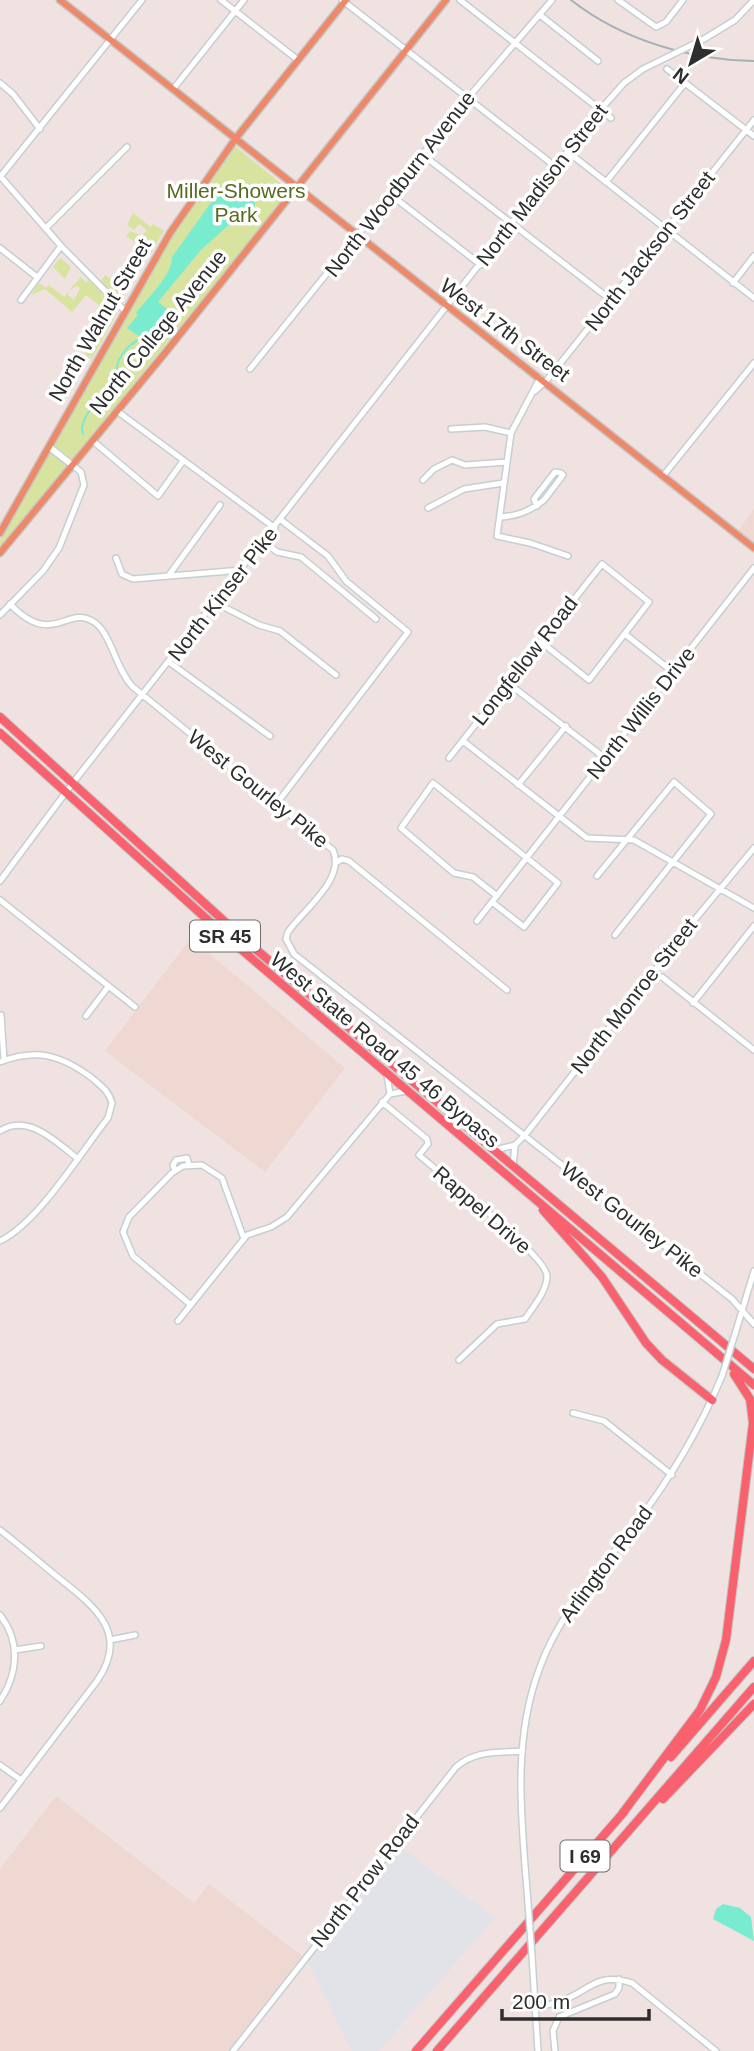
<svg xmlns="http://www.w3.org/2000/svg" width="754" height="2051" font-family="Helvetica,sans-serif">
	<rect width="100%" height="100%" fill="#efe2e1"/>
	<path fill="#e1e3e8" d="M399,1846L495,1918L379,2051H352L308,1962Z"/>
	<path fill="#efd7d2" d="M754,509V543L738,531Z
		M191,938L345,1068L265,1172L105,1051Z
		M56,1796L194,1903L209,1884L302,1956L228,2051H0V1869Z"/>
	<path fill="#d9e3a0" d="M234,145L290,191L0,549V540L173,233Z
		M133,213L151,227L153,224L164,231L151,253L126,236L130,231L142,236L147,230L139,224L134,230L127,225Z
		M134,248L148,257L120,300L101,281L105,275L118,284L126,273L131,275L142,257L134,252L129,257Z
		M60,258L71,267L65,279L53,267Z
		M81,277L86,283L88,279L107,299L105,305L102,303L100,306L86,295L72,312L45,289L31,295L39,283L46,288L49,285L64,297L69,291L68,295L74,300L80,288L77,286L69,290Z
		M114,305L118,310L116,315L91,361V355L88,360L85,352L93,345Z"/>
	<path fill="#79eccf" d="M242,182L255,202L254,212L233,221L201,250L158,302L168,310L169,318L153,346L127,328L138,315L136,313C147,298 172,276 172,257L225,183Z
		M723,1904L740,1908L751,1917L754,1941L713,1919L716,1909Z"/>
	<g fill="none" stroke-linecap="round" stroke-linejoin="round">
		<path stroke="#79eccf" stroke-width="2" d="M83,434C77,417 104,395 115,384C120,379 116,375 117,368C118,355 130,344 141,338"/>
		<defs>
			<path id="minor" d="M221,0L298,60
				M342,0L556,167
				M460,0L611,118
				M618,0L656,27L666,22L683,0
				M540,15L598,61
				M704,39L735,20L754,0
				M667,69L754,136
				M0,83L13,94L40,129
				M174,88L244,0
				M568,152L754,298
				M423,155L611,300
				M0,176L61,246L124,310
				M0,177L142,0
				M606,182L685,83
				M391,195L481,265
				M46,228L127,147
				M0,248L37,277
				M733,283L754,256
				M21,300L61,246
				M250,369L467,99L552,0
				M540,378L511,433L497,536L530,543L568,556
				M535,391L547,380L754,120
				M117,411L275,528
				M451,429L485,427L511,433
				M93,441L158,496L183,461
				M50,448L72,465
				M663,476L754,363
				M423,480L434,469L452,460L465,465L507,462
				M428,508L464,489L503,483
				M500,517C518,516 530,511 544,500L563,475L561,473L555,472L534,499L537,506
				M264,541L277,552L301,557L376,619
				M116,558L122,574L133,579L242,570
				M169,575L220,505
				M216,603L259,625L280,631L336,675
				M10,604C53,649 67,604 94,622C111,633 116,670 133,687L333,850C346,879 303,910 288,932L286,939L294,954L732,1299L754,1324
				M0,615L43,571L59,548L84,485L81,472L49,446
				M625,634L674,673
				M169,662L270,736
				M508,683L605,758
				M463,741L587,838L634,840L754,908
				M449,758L602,564L649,602L589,680L541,642
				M518,785L566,726
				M277,803L408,632L346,581L328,556L281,520
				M337,862L342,859L349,861L507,990
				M597,876L674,782L711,814L615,935
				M0,881L72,784L601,109L624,83L643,69
				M0,900L135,1007
				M492,902L524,927L558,883L433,783L401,828L454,873L473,877L497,896
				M477,921L754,568
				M655,976L662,977L754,1050
				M693,1003L754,926
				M1,1015L4,1060
				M86,1016L108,987
				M0,1062C37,1048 61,1055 92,1078C101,1086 109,1091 112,1103L108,1118C81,1152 38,1223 0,1241
				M387,1075L390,1094
				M382,1102L427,1139L428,1144L419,1155C439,1173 547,1256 547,1276C547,1291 533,1307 525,1319L497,1324L459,1360
				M0,1131C28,1113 55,1141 77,1158
				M495,1150L515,1145L525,1135L635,995L655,976L658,964L754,848
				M513,1166L515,1145
				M175,1171L173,1165L176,1160L187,1158L189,1165
				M191,1305L133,1256L123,1232L129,1217L172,1173L183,1166L202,1165L222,1178L244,1239
				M178,1321L247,1235L271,1227L287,1217L390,1094L406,1091
				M735,1334L754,1271
				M573,1413L604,1421L672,1475
				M0,1530C19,1545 37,1560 55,1575C91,1604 132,1631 97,1681L0,1808
				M0,1615C21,1642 18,1674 0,1701
				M110,1640L135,1635
				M15,1650L41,1646
				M0,1765L21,1780
				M528,1903C522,1824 511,1743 540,1667C560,1612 600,1571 634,1526C671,1478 699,1431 722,1376
				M532,1956L538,2051
				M535,2007C543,2005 551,2005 558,2002C589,1993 594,1971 632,1983L716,2051
				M233,2051L456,1767C476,1750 497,1753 522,1751
				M555,2051L553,2031L559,2017L615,1994L619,1988V1979"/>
			<path id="major" d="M60,0L754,548
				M0,533L170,233L236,138L346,0
				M0,553L165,353L446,0"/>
			<path id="highway" d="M0,717L246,941L754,1369
				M0,733L230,940L754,1385
				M543,1210L602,1277L646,1343L662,1360L712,1400
				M671,1757L754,1661
				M663,1799L754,1704
				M622,1814L700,1710L716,1677L726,1640L753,1423L750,1399L734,1374
				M416,2051L624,1812
				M437,2051L754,1687"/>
		</defs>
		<use href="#minor" stroke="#c5cfd3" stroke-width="8"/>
		<use href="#major" stroke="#c4c4c4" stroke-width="9"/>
		<use href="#highway" stroke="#c4c4c4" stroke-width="10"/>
		<use href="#minor" stroke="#fff" stroke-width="5"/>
		<use href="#major" stroke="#ed8968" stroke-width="6"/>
		<use href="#highway" stroke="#fa616e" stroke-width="8"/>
		<path stroke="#a4b1b7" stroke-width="2" d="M571,0C622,40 690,60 754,61"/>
		<defs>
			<path id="minor-bridge" d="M643,69L704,39
				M722,1376L735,1334
				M528,1903L532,1956"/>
		</defs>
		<use href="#minor-bridge" stroke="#c5cfd3" stroke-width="8" stroke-linecap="butt"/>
		<use href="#minor-bridge" stroke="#fff" stroke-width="5"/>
	</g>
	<g text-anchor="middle" stroke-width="7" stroke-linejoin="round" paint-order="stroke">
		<g fill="#fff" stroke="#6d6d6d" stroke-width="2">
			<rect x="190" y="920.5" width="70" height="31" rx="5"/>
			<rect x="560.5" y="1840.5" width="49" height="31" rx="5"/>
		</g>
		<g font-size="19" font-weight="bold" fill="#2e2e2e">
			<text x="225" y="943">SR 45</text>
			<text x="585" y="1863">I 69</text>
		</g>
		<g font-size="21" fill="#2e2e2e" stroke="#fff">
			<text transform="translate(400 184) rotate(-52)" y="7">North Woodburn Avenue</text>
			<text transform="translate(542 185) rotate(-52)" y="7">North Madison Street</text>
			<text transform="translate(650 251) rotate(-52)" y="7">North Jackson Street</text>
			<text transform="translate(100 320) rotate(-60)" y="7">North Walnut Street</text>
			<text transform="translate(505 330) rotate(37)" y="7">West 17th Street</text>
			<text transform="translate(158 332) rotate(-51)" y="7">North College Avenue</text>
			<text transform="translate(223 594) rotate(-52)" y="7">North Kinser Pike</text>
			<text transform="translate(525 661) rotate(-52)" y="7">Longfellow Road</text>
			<text transform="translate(641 713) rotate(-52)" y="7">North Willis Drive</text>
			<text transform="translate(258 789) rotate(39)" y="7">West Gourley Pike</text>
			<text transform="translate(634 996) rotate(-52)" y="7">North Monroe Street</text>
			<text transform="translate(385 1050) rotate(40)" y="7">West State Road 45 46 Bypass</text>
			<text transform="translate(482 1210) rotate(41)" y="7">Rappel Drive</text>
			<text transform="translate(632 1220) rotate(38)" y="7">West Gourley Pike</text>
			<text transform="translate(606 1564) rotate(-53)" y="7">Arlington Road</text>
			<text transform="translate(365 1881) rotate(-52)" y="7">North Prow Road</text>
		</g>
		<g font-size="21" fill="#566b1e" stroke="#fff">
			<text x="236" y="198">Miller-Showers<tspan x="236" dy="24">Park</tspan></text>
		</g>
	</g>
	<g transform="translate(691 63) rotate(218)" stroke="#ffffff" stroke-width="5" paint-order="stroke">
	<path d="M0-5L12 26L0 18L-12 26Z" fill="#2e2e2e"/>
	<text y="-10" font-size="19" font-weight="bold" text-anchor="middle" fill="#2e2e2e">N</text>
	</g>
	<path d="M502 2009v10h147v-10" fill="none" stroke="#2e2e2e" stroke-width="3.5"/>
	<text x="512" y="2009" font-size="21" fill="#2e2e2e" stroke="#ffffff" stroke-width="5" paint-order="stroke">200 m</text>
</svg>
